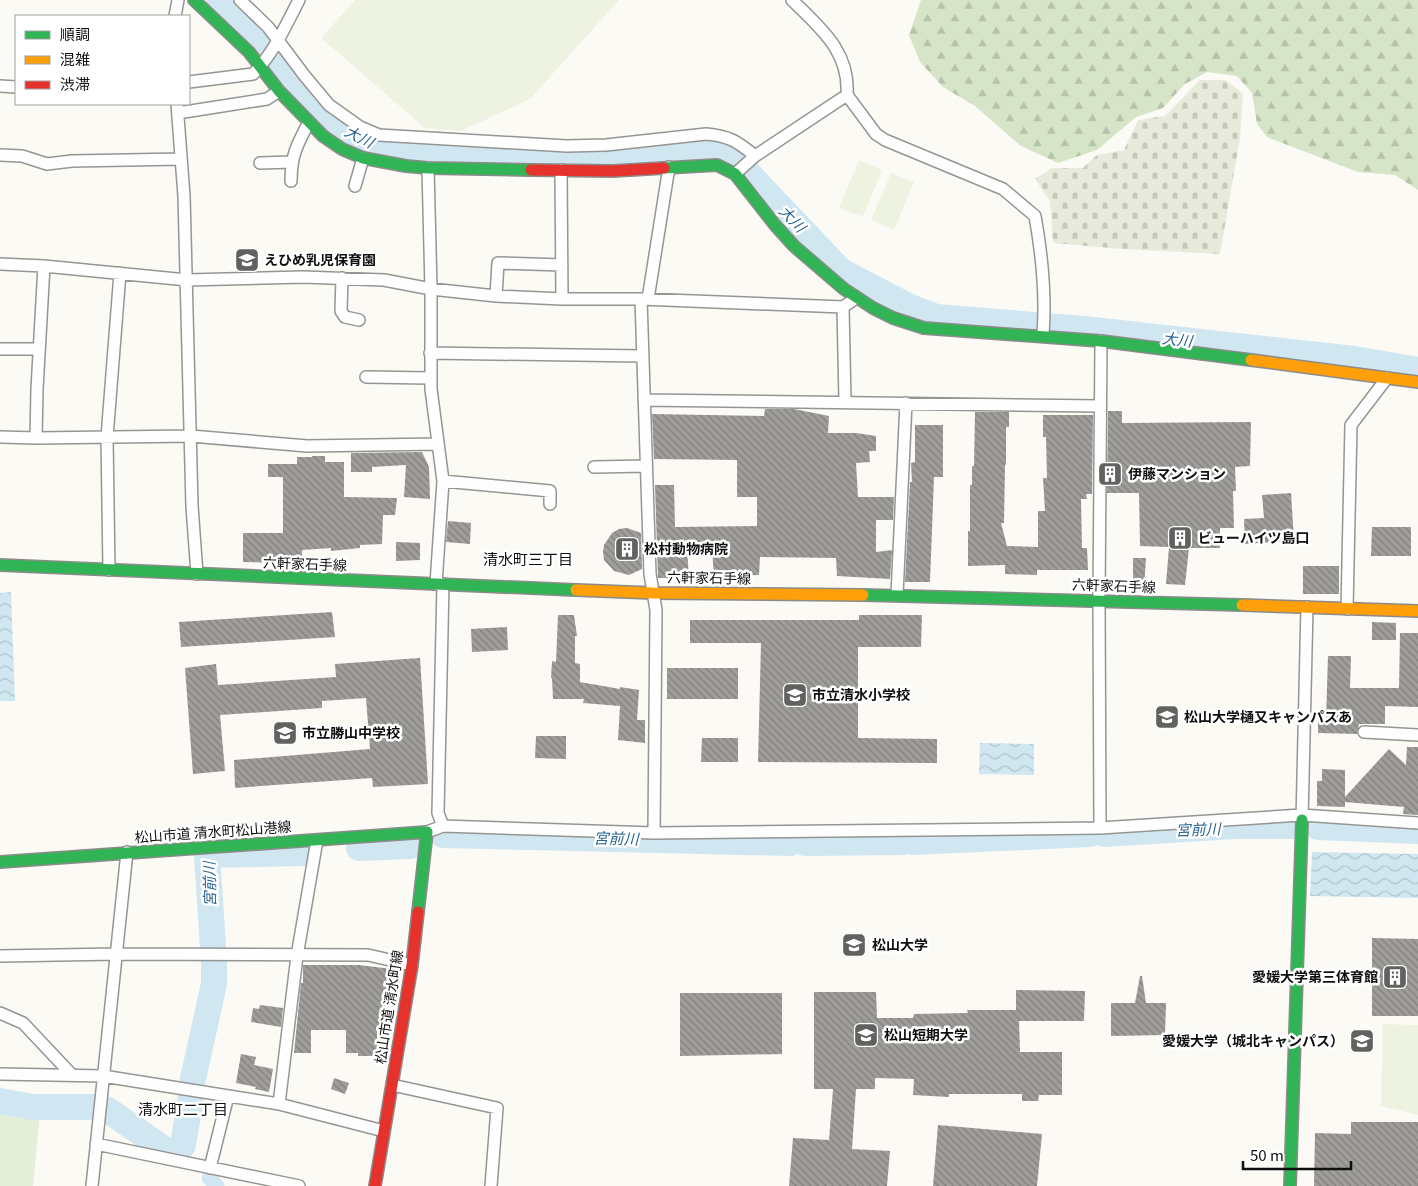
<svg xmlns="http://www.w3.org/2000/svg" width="1418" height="1186" font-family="Georgia,'Noto Sans JP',serif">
	<defs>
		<pattern id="forest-firs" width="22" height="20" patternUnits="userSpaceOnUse" patternTransform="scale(1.25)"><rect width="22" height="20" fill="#d6e5c7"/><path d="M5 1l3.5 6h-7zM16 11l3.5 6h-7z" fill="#b6c3aa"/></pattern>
		<pattern id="cemetery-stones" width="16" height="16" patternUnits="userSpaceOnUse" patternTransform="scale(1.25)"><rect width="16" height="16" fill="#e7ebdb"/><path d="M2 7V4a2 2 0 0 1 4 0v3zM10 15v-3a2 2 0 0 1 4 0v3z" fill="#c5c8bb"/></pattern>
		<pattern id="water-waves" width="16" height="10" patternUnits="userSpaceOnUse" patternTransform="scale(1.25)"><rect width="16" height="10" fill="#d0e6f1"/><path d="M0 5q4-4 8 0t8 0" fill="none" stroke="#b1c4cd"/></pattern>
		<pattern id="building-back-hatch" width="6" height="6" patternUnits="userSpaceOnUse" patternTransform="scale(1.25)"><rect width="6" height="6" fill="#9f9e9a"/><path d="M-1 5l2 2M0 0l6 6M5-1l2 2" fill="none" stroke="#807f7c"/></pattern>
	</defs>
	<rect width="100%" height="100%" fill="#fbfaf5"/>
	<path fill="url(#forest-firs)" d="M921,0H1418V190L1395,175L1358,172L1267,137L1257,124L1252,93L1237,76L1207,72L1185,84L1163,108L1136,117L1097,150L1058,163L1021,146L975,106L943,87L920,62L909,35Z"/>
	<path fill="url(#cemetery-stones)" d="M1200,80H1226L1243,94L1240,138L1220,254L1122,249L1053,243L1050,201L1035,179L1052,168H1083L1097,155L1124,150L1138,120L1165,116Z"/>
	<path fill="#e5eed8" d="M0,1106L40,1112L33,1186H0Z"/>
	<path fill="#eef3e1" d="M355,0H619L530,99L461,131L425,128L321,38Z
		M859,160L882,170L863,217L839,208Z
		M891,173L914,182L894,230L871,220Z
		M1383,1024L1418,1025V1115L1381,1106Z"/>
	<path fill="url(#water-waves)" d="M11,592L15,701H0V593Z
		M980,743L1034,744V775L979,774Z
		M1312,852L1418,854V898L1310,896Z"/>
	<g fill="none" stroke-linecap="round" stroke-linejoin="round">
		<path stroke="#d0e6f1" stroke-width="15" d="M209,1178L217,1186"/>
		<path stroke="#d0e6f1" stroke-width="26" d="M219,0L235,15L287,77L335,124L380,148L497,155L623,157L709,148L728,152L841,271L910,307L936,317L1084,329L1354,359L1418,370
			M1318,827L1418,831
			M1104,834L1234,826H1292
			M443,835L790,843
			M914,842L1090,834
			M805,843L903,842
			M359,848L411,846
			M213,947L207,855L304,853
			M193,1079L214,984V959
			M0,1101L32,1107H93
			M108,1110L168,1152L179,1151
			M183,1145L191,1096"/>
	</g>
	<path fill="url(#building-back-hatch)" d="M765,409H794L829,416L828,433H856L876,436V451H869L870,462L856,463L858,497H894L893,520H876V552L892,550L890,579L837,576L836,558L760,557L759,575L714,576L712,549H687L689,578H658L655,485H674L675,527L757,526V497H737V460L654,459L652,414L764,416Z
		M1108,411H1122V423L1251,422L1250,466L1235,467L1236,491H1233L1234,528H1220V548H1189L1185,585L1166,584L1169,547L1140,546L1139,493H1107Z
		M975,412H1009V427H1006V465L1005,464L1004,523H1001L1007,546L1038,547V511H1045L1043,478H1047L1046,437H1043V415H1093L1092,494H1086L1087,499H1081L1082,548H1087L1088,570H1037V575L1005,574V565L968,566V531H970V485H972V466H974Z
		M915,425H943V477H934L930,582H905L910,482H912L911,463L915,462Z
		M422,452L429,467L430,499L404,497L406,465L372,467V472H351V453Z
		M312,456H325V462H344V497L397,498L395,515H383L382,544L360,545V548L331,551V548L302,550V560L279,561V563L243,562V533H283V477H268V464H297V457H312Z
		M1291,493L1294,541L1245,544L1244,519L1264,518L1262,495Z
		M448,521L471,523L470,544L446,542Z
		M1372,527H1411V556H1371Z
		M627,528L641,533L642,569L629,575L614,571L604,560L603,552L604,545L612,533L619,529Z
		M396,542L420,543V560L396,561Z
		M1133,558H1146L1144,589H1133Z
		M1303,566H1339V594H1303Z
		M332,612L335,637L181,647L179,622Z
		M558,615H574L577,636H575V663L580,664V682L620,689V687L639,690L637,720H645V743L618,740L620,706L583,703L584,699H553L552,678H551L552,661L556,662Z
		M859,615H922L921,647H858V738L937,739V763L758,762L761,643H690V620H859Z
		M1372,622L1396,623V640H1372Z
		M507,627L508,650L472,652L471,629Z
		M1400,633H1418V707L1385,706V724H1359L1357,734L1318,733V719H1326L1328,656H1351L1350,688H1399Z
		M420,658L428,784L373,787L372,778L235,788L234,760L370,749L366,698L322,701V708L220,715L225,771L193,774L185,668L216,664L218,685L336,677L335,664Z
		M667,668H738V699H667Z
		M536,736H566V759L535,758Z
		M702,738H738V762H701Z
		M1407,747H1418V815L1403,814L1404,807L1345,802V807L1317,806V781H1322V769L1345,770V797L1389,749L1406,765Z
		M1372,938L1418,939V1016H1372Z
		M303,965H359L392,969L390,981H388V995H386V1014H381V1027H377V1056H358V1053H346V1030H311V1053H294L301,983H303Z
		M1140,976H1142L1146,1003H1166L1165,1035L1111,1036V1003H1135Z
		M1016,990L1085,991L1084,1021H1019L1020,1052H1062V1095H1039L1038,1101H1022V1094H949V1097L913,1095L914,1079L875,1078V1089H856L852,1149L890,1151L887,1186H789L793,1138L829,1140L833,1089H814V992H876L877,1018H913L914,1014L968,1013L967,1010H1016Z
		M680,993H782V1054L680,1056Z
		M260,1005L283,1008L281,1027L251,1022L253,1008L259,1009Z
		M241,1054L256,1057L254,1065L273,1069L269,1092L255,1089L256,1087L236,1083Z
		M334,1078L349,1083L345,1094L331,1089Z
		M1351,1122H1418V1186H1314L1315,1133L1351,1134Z
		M938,1125L1042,1134L1037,1186H933Z"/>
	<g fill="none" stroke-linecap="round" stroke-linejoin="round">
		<defs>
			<path id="street" d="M240,0L268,27L304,75L329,105L360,127L379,135L567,146L606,145L706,134C729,136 737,141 755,156
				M792,0C820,28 850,51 847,95L876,134L885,140L1003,189L1035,216C1042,255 1046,295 1043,334
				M175,16L178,0
				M189,82L253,74C274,53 286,25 299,0
				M0,86L16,87
				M177,104L184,196L192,506L197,574
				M178,113L267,99L279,91
				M0,155L22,156L47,164L72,161L181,159
				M260,163L291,162
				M428,168L431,289V389L443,481L436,584
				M561,170L562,299
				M735,174L755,156L847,95
				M291,181C291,155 297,145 309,122
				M355,186L363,158
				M0,264L44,266L187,280L303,277L384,280L431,289L496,296L562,299H641L843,307L856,298
				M342,278L341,311L345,317L359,320
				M496,296L498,263L562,265
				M641,299L650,574L656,610L654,833
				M648,299L669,167
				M843,307L845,402
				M0,349H39
				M430,353L642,356
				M366,377L430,378
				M644,400L1100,406
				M0,437L36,438L191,436L307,446L437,444
				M36,438L37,389L44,266
				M594,467L646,466
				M443,481L550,491V504
				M109,570L107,437L120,273
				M897,595L906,403
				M1347,609L1351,425L1387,378
				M1364,732L1418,735
				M1302,820L1307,607
				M443,826L438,813L443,584
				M1100,828L1099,600L1101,341
				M427,832L443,826L654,833L1100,828L1302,815L1418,823
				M0,956L116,954L368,955L412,965
				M0,1013L23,1023L72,1075
				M0,1074L103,1076L279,1104L384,1131
				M392,1085L497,1108L491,1186
				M279,1104L297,956L317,840
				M96,1144L299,1186
				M210,1168L228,1096
				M92,1186L127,852"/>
			<path id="fast" d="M194,0L249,52L279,91L323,136L342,149L363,158L406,166L428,168L531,170
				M664,168L717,165L735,174L775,225L794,246L844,289L873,308L893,318L924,328L1101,341L1251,360
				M0,565L576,590
				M863,595L1242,605
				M0,862L427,832L418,912
				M1290,1186L1302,820"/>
			<path id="slow" d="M1251,360L1418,382
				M576,590L653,593L863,595
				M1242,605L1418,611"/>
			<path id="jam" d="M531,170L613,171L664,168
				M375,1186L412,965L418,912"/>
		</defs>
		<use href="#street" stroke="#959593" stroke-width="14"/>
		<use href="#fast" stroke="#8c8b89" stroke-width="14"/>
		<use href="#slow" stroke="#8c8b89" stroke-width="14"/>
		<use href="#jam" stroke="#8c8b89" stroke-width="14"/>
		<use href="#street" stroke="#fefefe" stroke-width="11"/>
		<use href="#fast" stroke="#30b455" stroke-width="11"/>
		<use href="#slow" stroke="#ff9f0a" stroke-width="11"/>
		<use href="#jam" stroke="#e5322d" stroke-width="11"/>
	</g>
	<defs>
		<symbol id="school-square" viewBox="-11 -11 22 22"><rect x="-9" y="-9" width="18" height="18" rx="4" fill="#626160" stroke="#fff"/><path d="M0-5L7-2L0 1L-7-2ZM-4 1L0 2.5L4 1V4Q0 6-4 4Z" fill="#fff"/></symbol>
		<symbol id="building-square" viewBox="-11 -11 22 22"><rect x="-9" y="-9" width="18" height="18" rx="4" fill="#626160" stroke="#fff"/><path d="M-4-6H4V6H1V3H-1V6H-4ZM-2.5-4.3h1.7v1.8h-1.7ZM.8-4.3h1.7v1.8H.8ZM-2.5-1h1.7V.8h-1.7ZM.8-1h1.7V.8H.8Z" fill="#fff"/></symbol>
		<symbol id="university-square" viewBox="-11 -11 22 22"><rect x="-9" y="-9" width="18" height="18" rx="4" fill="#626160" stroke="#fff"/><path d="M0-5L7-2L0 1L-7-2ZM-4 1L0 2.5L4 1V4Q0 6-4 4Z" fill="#fff"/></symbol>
	</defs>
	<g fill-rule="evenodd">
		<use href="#school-square" x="233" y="246" width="28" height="28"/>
		<use href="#building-square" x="1096" y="460" width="28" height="28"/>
		<use href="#building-square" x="1166" y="524" width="28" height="28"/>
		<use href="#building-square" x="613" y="535" width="28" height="28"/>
		<use href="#school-square" x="781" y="681" width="28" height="28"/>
		<use href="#university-square" x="1153" y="703" width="28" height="28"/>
		<use href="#school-square" x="271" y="719" width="28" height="28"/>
		<use href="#university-square" x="840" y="931" width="28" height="28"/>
		<use href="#building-square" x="1381" y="963" width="28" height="28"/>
		<use href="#university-square" x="852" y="1021" width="28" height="28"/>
		<use href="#university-square" x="1348" y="1027" width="28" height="28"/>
	</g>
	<g text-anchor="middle" stroke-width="5" stroke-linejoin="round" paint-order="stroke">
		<g font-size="14" font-weight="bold" fill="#0f0f0f" stroke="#fff" text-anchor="start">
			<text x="264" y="265">えひめ乳児保育園</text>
			<text x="1128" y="479">伊藤マンション</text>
			<text x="1198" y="543">ビューハイツ島口</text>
			<text x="644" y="554">松村動物病院</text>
			<text x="812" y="700">市立清水小学校</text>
			<text x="1184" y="722">松山大学樋又キャンパスあ</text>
			<text x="302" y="738">市立勝山中学校</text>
			<text x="872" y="950">松山大学</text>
			<text x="1378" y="982" text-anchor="end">愛媛大学第三体育館</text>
			<text x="884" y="1040">松山短期大学</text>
			<text x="1344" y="1046" text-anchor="end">愛媛大学（城北キャンパス）</text>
		</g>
		<g font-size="14" fill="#0f0f0f" stroke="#fff">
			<text transform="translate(305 564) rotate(2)" y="5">六軒家石手線</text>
			<text transform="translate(709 578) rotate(1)" y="5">六軒家石手線</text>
			<text transform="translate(1114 586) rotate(2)" y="5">六軒家石手線</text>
			<text transform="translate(213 832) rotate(-4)" y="5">松山市道 清水町松山港線</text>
			<text transform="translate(389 1007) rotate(-81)" y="5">松山市道 清水町線</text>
		</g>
		<g font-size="15" font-style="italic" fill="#276492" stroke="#fff">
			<text transform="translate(359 137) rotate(27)" y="5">大川</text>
			<text transform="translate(792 219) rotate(46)" y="5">大川</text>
			<text transform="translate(1177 340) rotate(7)" y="5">大川</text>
			<text transform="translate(1198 830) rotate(-2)" y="5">宮前川</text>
			<text transform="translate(616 839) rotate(1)" y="5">宮前川</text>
			<text transform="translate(210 884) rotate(-91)" y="5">宮前川</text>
		</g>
		<g font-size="15" fill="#0f0f0f" stroke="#fff">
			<text x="528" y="565">清水町三丁目</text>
			<text x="183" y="1115">清水町二丁目</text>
		</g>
	</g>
	<rect x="15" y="15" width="175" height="90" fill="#ffffff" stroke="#9f9f9f"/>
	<rect x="25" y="31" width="25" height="8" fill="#30b455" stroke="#9f9f9f"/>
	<text x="60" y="40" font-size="15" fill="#0f0f0f">順調</text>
	<rect x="25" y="56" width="25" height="8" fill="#ff9f0a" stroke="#9f9f9f"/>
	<text x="60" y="65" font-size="15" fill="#0f0f0f">混雑</text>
	<rect x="25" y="81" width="25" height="8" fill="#e5322d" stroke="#9f9f9f"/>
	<text x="60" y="90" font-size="15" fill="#0f0f0f">渋滞</text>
	<path d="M1243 1161v8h108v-8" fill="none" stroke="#0f0f0f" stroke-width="2.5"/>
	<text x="1250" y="1161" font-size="15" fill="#0f0f0f" stroke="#ffffff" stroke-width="4" paint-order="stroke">50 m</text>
</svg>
